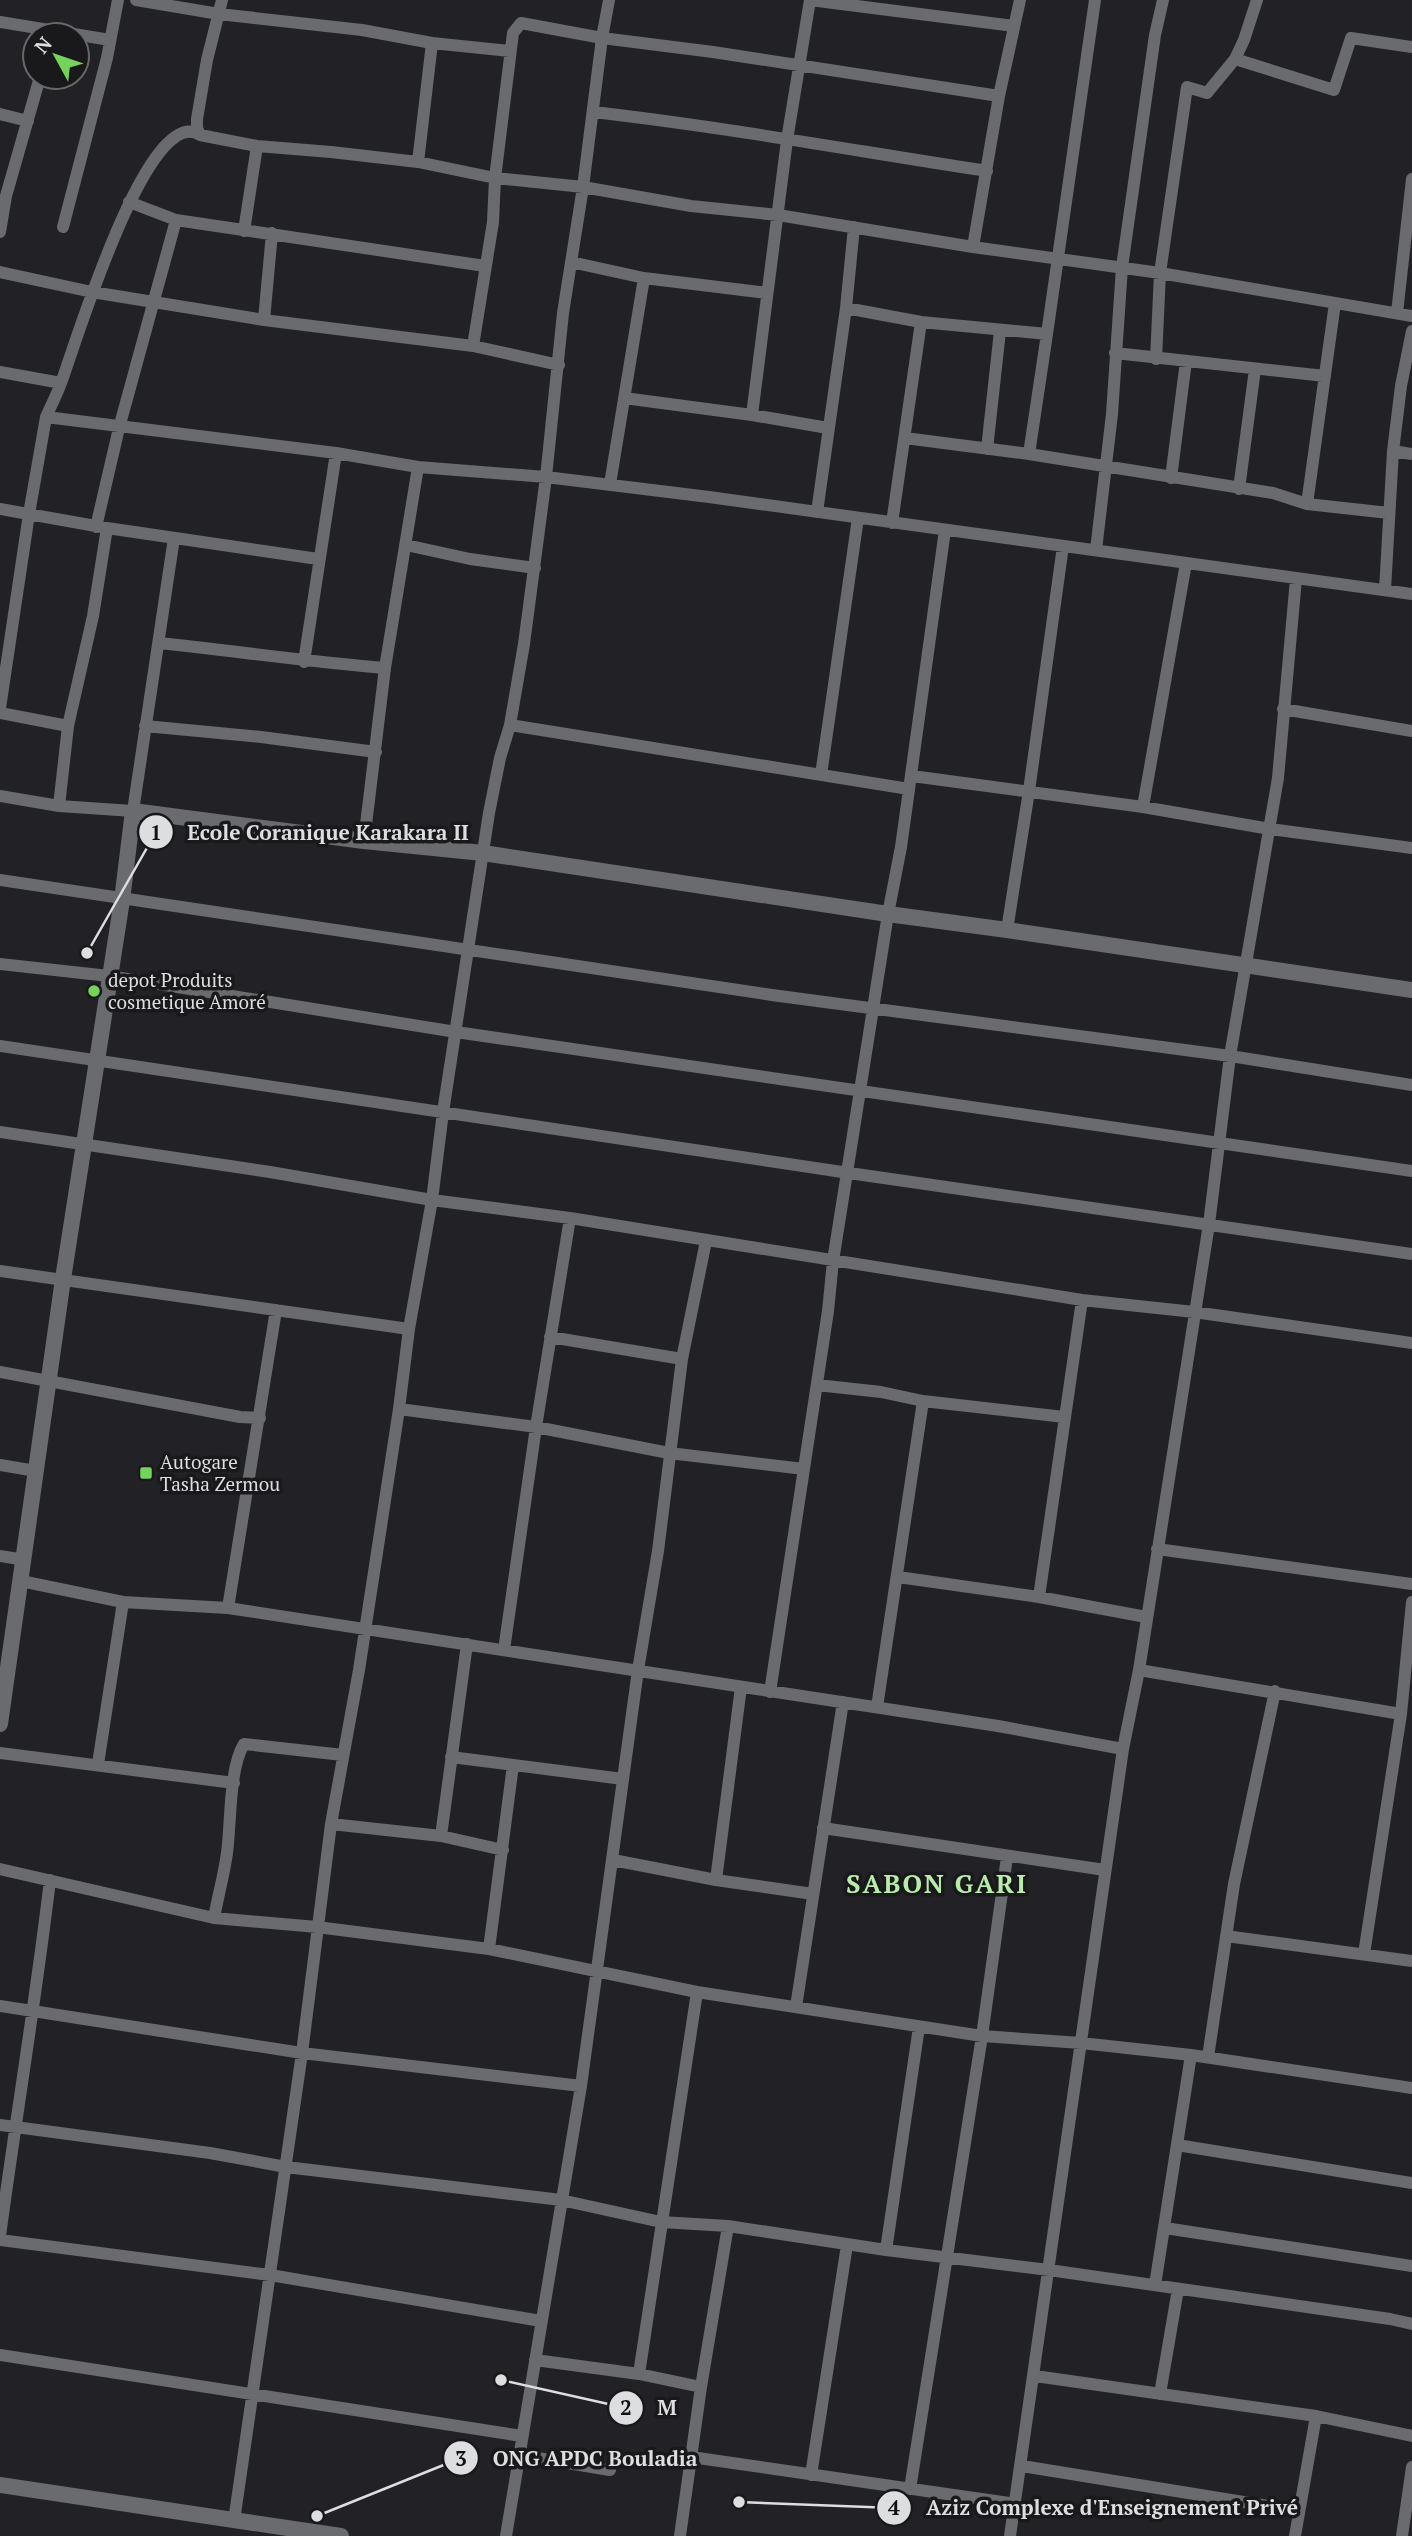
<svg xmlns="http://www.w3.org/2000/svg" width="1412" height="2536" font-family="'PT Serif',serif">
	<rect width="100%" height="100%" fill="#222226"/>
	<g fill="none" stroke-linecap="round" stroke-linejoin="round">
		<path stroke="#6a6b6f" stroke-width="12" d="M136,0L219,14L362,30L432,43L510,51
			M222,0L207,60L197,119V128L200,135L257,146L331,152L418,162L495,178L583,187L691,206L778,215L973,247L1160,273L1412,316
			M810,0L1014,26
			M0,22L110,40
			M1235,59L1334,90L1351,38L1412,47
			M593,112C725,127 856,151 987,171
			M0,114L28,121
			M418,162L432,43
			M129,202L176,220L485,266
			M63,227L107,58L118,0
			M244,231L257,146
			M0,232L6,196L40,77
			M973,247L999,96L1020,0
			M571,262L644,278L767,293
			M0,272L92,292L264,320L473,346L559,365
			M846,308L921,322L1047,334L1095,0
			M1397,313L1412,179
			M264,320L272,233
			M473,346L493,222L495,178L513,33L521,23L602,38L713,52L999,96
			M1115,353L1325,376
			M1156,359L1160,273L1187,87L1207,93L1235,59L1244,40L1257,0
			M0,372L61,383
			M624,398L752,415L828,428
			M752,415L787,140L810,0
			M46,417C51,406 57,394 61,383C74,349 148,100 200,135
			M905,438L1029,454L1273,493L1307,504L1389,513
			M987,449L1000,331
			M1393,451L1412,454
			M1029,454L1047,334
			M1171,478L1186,361
			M610,484L644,278
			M1239,489L1255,369
			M1307,504L1335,303
			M0,509L107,528L318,559
			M817,512L846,308L854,227
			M892,523L921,322
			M96,527L119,428L176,220
			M406,545L470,559L535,568
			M1096,550L1112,414L1122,267L1155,35L1163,0
			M1385,590L1393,451L1401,386L1412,331
			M159,643C235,651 309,662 385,668
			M304,662L336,453
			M0,708L29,514L46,417L336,453L418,467L546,477L709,497L1412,594
			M1283,709L1412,731
			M0,713L68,726
			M510,725L909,789
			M145,726L261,737L376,752
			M821,775L858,518
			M912,776L1143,807L1270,829L1412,848
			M0,796L59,806L133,811L174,538
			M59,806L68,726L93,616L107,528
			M1143,807L1186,563
			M364,841L385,668L418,467
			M0,880L772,995L1230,1056L1412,1085
			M1007,930L1029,791L1063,546
			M0,964L109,976L456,1032L1412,1171
			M0,1046L849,1173L1412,1254
			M0,1132L270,1172L432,1200L570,1218L1082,1300L1194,1312L1412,1343
			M0,1271L409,1329
			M550,1337L682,1359
			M0,1372L240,1417L260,1418
			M817,1385L881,1392L923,1401L1064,1417
			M399,1409L536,1427L669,1453L804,1469
			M0,1465L36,1471
			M1157,1549L1412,1584
			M0,1556L25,1560
			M898,1577L1039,1597L1146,1617
			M21,1581L123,1602L228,1608L998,1726L1123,1749
			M1039,1597L1082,1300
			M228,1608L276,1310
			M504,1650L536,1427L570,1218
			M1139,1670L1401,1714
			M770,1692L828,1311L833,1261L888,914L901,847L945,530
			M877,1707L923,1401
			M0,1753L234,1783
			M451,1757L623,1779
			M98,1764L123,1602
			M331,1824L441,1836L503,1850
			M823,1828L1105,1870
			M441,1836L467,1644
			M613,1860L716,1880L813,1894
			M0,1869L214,1918L317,1927L489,1949L697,1992L982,2036L1081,2043L1191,2055L1412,2088
			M716,1880L741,1687
			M214,1918C218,1896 224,1875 227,1853C231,1824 229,1768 244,1744L343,1755
			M1226,1936L1412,1961
			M489,1949L513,1765
			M1364,1954L1401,1714L1412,1602
			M0,2006L302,2053L581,2086
			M796,2007L843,1702
			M1208,2057L1234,1884L1275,1691
			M0,2125L210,2153L286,2167L561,2200L661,2222L728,2226L886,2250L1049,2270L1390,2319L1412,2324
			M1177,2145L1412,2183
			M1165,2228L1412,2266
			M0,2236C16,2117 36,1999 50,1880
			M0,2240L270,2275L541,2321
			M886,2250L919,2027
			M1155,2285L1191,2055
			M0,2355L522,2436
			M535,2360L639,2374L701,2387
			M639,2374L697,1992
			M1035,2376L1316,2416L1412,2436
			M1160,2394L1178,2289
			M519,2455L610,2470
			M691,2457L1016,2504
			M1022,2466L1299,2511
			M811,2475L847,2245
			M910,2489L982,2036L1007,1857
			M234,2521L302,2053L331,1824L359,1670L399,1409L409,1329L432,1200L443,1112L489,813L500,758L510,725L524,644L546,477L563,313L583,187L602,38L609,0
			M506,2536L581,2086L638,1670L658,1551L682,1359L706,1241
			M680,2536L701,2387L728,2226
			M1010,2536L1123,1749L1139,1670L1209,1224L1230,1056L1278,778L1296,579
			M1295,2536L1316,2416
			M1402,2536L1412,2467"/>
		<path stroke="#6a6b6f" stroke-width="16" d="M0,1724L63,1279L122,900L133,811L364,841L483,853L888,914L1007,930L1412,990
			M0,2485L341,2536"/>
	</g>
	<g fill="#75d25b" stroke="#19191c" stroke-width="2.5">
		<circle cx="94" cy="991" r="7"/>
		<rect x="139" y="1466" width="14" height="14" rx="3.5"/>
	</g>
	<g text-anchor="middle" stroke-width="7" stroke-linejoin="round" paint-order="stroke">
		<g font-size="19" fill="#dddee0" stroke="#19191c" text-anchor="start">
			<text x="108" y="987">depot Produits<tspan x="108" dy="22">cosmetique Amoré</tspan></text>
			<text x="160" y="1469">Autogare<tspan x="160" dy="22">Tasha Zermou</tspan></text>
		</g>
		<g font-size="26" font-weight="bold" letter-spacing="2" fill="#b9ebab" stroke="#19191c">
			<text x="937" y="1893">SABON GARI</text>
		</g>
	</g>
	<path fill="none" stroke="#dddee0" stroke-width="2.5" d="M87 953L156 832M501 2380L626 2408M317 2516L461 2458M739 2502L894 2508"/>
	<g fill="#dddee0" stroke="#19191c" stroke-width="2.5">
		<circle cx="87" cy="953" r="7"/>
		<circle cx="501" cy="2380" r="7"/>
		<circle cx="317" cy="2516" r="7"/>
		<circle cx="739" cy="2502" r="7"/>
		<circle cx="156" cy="832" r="18"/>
		<circle cx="626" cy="2408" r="18"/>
		<circle cx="461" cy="2458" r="18"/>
		<circle cx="894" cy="2508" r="18"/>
	</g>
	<g font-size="21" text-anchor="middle" font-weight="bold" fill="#111">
		<text x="156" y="840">1</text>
		<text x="626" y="2415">2</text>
		<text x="461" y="2466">3</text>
		<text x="894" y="2515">4</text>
	</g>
	<g font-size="21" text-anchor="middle" font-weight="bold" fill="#dddee0" stroke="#19191c" stroke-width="7" stroke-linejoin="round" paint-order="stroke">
		<text x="328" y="840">Ecole Coranique Karakara II</text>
		<text x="667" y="2415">M</text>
		<text x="595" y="2466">ONG APDC Bouladia</text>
		<text x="1112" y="2515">Aziz Complexe d'Enseignement Privé</text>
	</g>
	<g transform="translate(56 56) rotate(310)"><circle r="33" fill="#19191c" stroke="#67686a" stroke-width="2"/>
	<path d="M0-5L12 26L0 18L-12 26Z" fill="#75d25b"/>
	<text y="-10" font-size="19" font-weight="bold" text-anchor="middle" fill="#dddee0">N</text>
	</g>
</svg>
